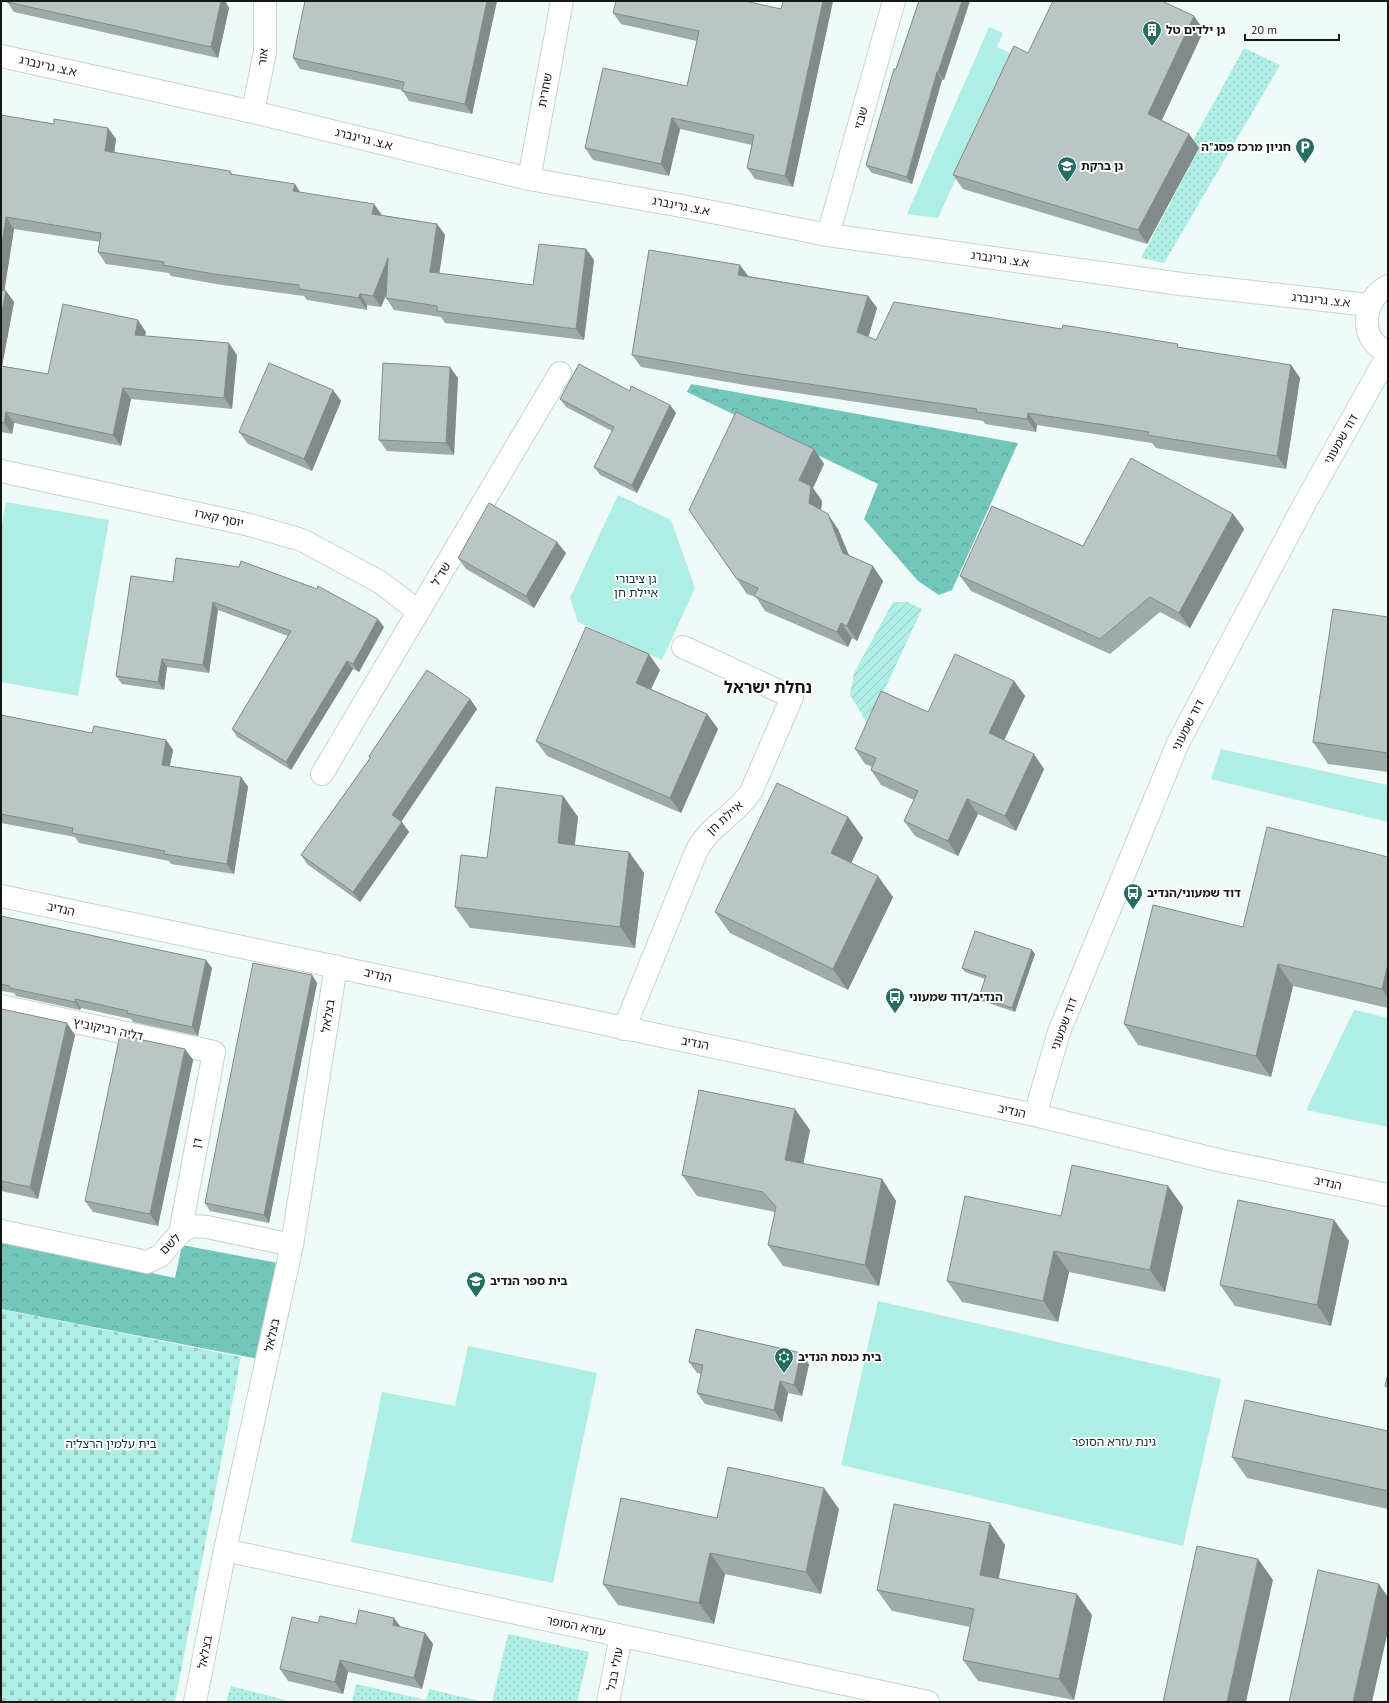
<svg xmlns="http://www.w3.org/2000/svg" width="1389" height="1703" font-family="'PT Sans','Noto Sans Hebrew',sans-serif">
	<defs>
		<pattern id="grass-dots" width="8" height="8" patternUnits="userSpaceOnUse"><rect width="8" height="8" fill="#aeeee3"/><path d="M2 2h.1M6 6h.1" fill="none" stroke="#95cbc2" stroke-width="1.8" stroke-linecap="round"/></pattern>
		<pattern id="forest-crowns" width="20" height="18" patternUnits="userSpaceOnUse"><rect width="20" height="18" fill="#72c7ba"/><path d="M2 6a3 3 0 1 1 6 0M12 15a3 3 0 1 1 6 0" fill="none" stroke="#62aa9f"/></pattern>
		<pattern id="cemetery-stones" width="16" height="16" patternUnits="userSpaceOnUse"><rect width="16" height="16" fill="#aeeee3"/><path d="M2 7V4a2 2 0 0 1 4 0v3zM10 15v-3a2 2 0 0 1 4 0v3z" fill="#95cbc2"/></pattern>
		<pattern id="garden-furrows" width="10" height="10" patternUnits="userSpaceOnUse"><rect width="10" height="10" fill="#aeeee3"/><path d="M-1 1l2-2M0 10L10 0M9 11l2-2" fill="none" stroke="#95cbc2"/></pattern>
	</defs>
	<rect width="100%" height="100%" fill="#eefbf9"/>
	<path fill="url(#grass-dots)" d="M1244,48L1280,65L1164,263L1141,258L1199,149L1191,144Z
		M508,1634L589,1652L577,1702H492Z
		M356,1684L426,1700L429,1689L484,1702H352Z
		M231,1686L293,1702H226Z"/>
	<path fill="url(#forest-crowns)" d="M691,384L1018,443L952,590L939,595L918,581L864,519L878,484L687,392Z
		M1,1241L175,1278L182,1245L278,1263L258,1359L1,1309Z"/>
	<path fill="url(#cemetery-stones)" d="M1,1309L241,1357L175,1702H1Z"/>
	<path fill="#aeeee3" d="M989,27L1003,33L997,47L1013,54L938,218L907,214Z
		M618,495L671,520L695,588L662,660L578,622L570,598Z
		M6,502L109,520L78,696L1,682V531Z
		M1221,749L1388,785V822L1211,779Z
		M1354,1010L1388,1018V1127L1306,1110Z
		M878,1301L1221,1379L1183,1546L841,1465Z
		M468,1346L597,1373L553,1583L351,1542L382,1392L455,1406Z"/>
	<path fill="url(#garden-furrows)" d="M893,602H908L922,609L868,725L850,695L854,673Z"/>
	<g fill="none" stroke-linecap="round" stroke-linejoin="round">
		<defs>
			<path id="minor" d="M1,56L253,112L529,179L687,207L828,235L1181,284L1369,305
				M253,112L265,52V1
				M529,179L562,1
				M828,235L894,1
				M1388,286C1362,298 1358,343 1388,351
				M1,471L246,524L302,540L380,582L418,611
				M322,774L560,373
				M1,896L1035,1115L1218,1160L1388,1195
				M1,1006L214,1052L180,1233
				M624,1029L696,852C708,827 735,815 751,792L792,697L683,647
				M1035,1115L1059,1032L1178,743L1305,503L1388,355
				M1,1231L147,1262L160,1256L180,1233L191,1226L207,1227L292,1245
				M225,1550L928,1702
				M195,1702L225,1550L292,1245L336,966
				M608,1702L621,1636"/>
		</defs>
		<use href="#minor" stroke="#c7d3d1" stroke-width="24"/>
		<use href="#minor" stroke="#fff" stroke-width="22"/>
	</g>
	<path fill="#a0aaa9" d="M7,1H225L229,8L218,58L14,12L7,2Z
		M316,1H497L472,114L409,101L402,90L300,69L293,58Z
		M783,1H833L793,187L755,179L747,168L752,145L680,129L669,176L593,160L585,148L687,86L697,41L621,24L613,13L781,9Z
		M919,1L944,80H942L912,184L872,173L866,165L896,69Z
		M1204,30L1162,120L1189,134L1199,148L1147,244L963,189L953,175L1028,53Z
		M1,115L54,124L108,128L116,139L114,153L230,171L233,175L300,192L382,215L437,224L445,235L439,273L533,285L586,249L594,260L584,340L445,323L441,317L394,310L386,298L387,293L381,307L367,305V310L307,300L304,296L222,285L171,276L169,273L106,264L98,252L100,242L14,229L4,291H6L14,302L2,366L48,374L146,332L145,336L237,355L232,409L131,399L121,446L14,423L12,434L1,432Z
		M748,276L868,296L877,308L868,337L876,340L1062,329L1291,365L1300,378L1286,469L1156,448L1152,443L1037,425L1036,432L985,424L983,421L750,386L641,367L632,355Z
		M458,378L454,455L387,451L379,440Z
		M333,390L341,401L312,471L248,444L239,432Z
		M630,391L670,405L676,413L637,493L600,475L594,467L612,431L566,407L560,399Z
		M814,449L824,464L813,488L822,501L821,510L838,529L849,555L883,581L857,641L852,638L848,647L765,611L756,597L747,594L689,510Z
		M1233,514L1244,529L1190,628L1160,612L1110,654L971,591L960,576L1083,546Z
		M566,553L534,608L466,569L458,558Z
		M131,576L384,627L359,672L353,669L291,770L237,737L232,729L288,636L218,610L209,673L167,667L164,690L122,684L116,676Z
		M1388,617V772L1328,764L1313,742Z
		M660,670L651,689L707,714L718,729L681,813L547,756L536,741Z
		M1014,681L1025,696L1004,740L1044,769L1016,831L978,814L958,856L915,836L904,821L914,800L881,785L871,770L872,767L865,764L855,749L928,712Z
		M470,699L477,709L401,822L409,832L360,902L307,864L301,855L370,758L369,756Z
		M1,715L92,733L166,740L173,750L170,766L241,777L248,787L234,874L171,864L169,861L79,843L75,837L1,823Z
		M563,796L578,817L575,845L629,852L644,873L635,948L470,928L455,907L487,858Z
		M848,817L863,838L851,863L893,897L848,990L730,933L715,912Z
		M1388,857V1008L1293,986L1271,1077L1138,1045L1124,1024L1243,927Z
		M1,917L212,968L198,1036L133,1022L131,1019L81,1008L80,1010L16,996L14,993L1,991Z
		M1035,954L1015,1012L982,1001L979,997L985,979L965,972L962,968Z
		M312,975L317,983L269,1223L210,1211L205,1203Z
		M1,1014L75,1035L38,1199L1,1191Z
		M185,1049L193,1060L158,1226L93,1212L85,1201Z
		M810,1130L803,1164L882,1179L896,1201L879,1286L783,1266L768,1245L775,1212L697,1196L682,1175Z
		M1168,1186L1183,1207L1165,1292L1069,1272L1058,1322L962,1302L947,1281L1061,1216Z
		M1334,1220L1349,1241L1331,1326L1235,1306L1220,1285Z
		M689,1362L809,1364L802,1396L788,1393L782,1422L705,1404L697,1393L701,1374L697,1373Z
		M1388,1431V1509L1247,1478L1232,1457Z
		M839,1509L821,1594L725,1574L714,1624L618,1605L603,1584L717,1518Z
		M990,1523L1005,1545L999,1578L1092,1615L1074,1700L978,1681L963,1660L970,1627L892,1611L877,1590Z
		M394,1618L401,1627L425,1633L433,1644L422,1689L348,1672L343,1694L288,1681L280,1669L318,1623L356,1624Z"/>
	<path fill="#828b89" d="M221,1H225L229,8L218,58L211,47Z
		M487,1H497L472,114L465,104Z
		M823,1H833L793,187L785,176Z
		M962,1H970L944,80L938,72Z
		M1194,16L1204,30L1158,128L1148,114Z
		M937,72L942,80L912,184L907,177Z
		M672,118L680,129L669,176L661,164Z
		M108,128L116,139L113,162L105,151Z
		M1189,134L1199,148L1147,244L1138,230Z
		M295,184L302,195L293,191Z
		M374,204L382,215L372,214Z
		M6,217L14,229L3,300L1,298V250Z
		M437,224L445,235L438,283L430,272Z
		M586,249L594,260L584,340L576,329Z
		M388,258L396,270L381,307L373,296Z
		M740,265L749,277L738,275Z
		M6,291L14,302L1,372V317Z
		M360,294L367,305V310L359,298Z
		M868,296L877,308L866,345L857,332Z
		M138,320L146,332L143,346L135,335Z
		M229,343L237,355L232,409L224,398Z
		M1291,365L1300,378L1286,469L1277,456Z
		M450,367L458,378L454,455L446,443Z
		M123,388L131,399L121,446L113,435Z
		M333,390L341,401L312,471L304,459Z
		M670,405L676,413L637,493L632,485Z
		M6,412L14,423L12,434L4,423Z
		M1028,413L1037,425L1036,432L1027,419Z
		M814,449L824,464L813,488L822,501L820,518L809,503L799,480Z
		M828,514L838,529L854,568L843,553Z
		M1233,514L1244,529L1190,628L1179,613Z
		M557,542L566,553L534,608L526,596Z
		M873,566L883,581L857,641L847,626Z
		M213,602L218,610L209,673L203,665Z
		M378,619L384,627L359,672L353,664Z
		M841,623L852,638L848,647L837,632Z
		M649,654L660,670L647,698L636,683Z
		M162,659L167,667L164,690L158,682Z
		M347,661L353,669L291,770L286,762Z
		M1014,681L1025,696L1000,749L989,733Z
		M470,699L477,709L399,825L392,815Z
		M707,714L718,729L681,813L670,798Z
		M166,740L173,750L168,774L162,765Z
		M1034,754L1044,769L1016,831L1005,816Z
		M241,777L248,787L234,874L227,864Z
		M563,796L578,817L572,864L558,843Z
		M967,799L978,814L958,856L948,841Z
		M848,817L863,838L846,874L831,853Z
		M402,822L409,832L360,902L353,892Z
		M629,852L644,873L635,948L620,927Z
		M878,876L893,897L848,990L833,969Z
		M1032,950L1035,954L1015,1012L1012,1008Z
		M206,960L212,968L198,1036L192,1027Z
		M1278,964L1293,986L1271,1077L1256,1056Z
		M1388,964V998L1382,989Z
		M312,975L317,983L269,1223L264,1215Z
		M75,999L81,1008L80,1010L75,1002Z
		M67,1023L75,1035L38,1199L30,1187Z
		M185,1049L193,1060L158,1226L150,1214Z
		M795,1109L810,1130L800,1181L785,1160Z
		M882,1179L896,1201L879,1286L865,1265Z
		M1168,1186L1183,1207L1165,1292L1150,1270Z
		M1334,1220L1349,1241L1331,1326L1317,1305Z
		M1054,1251L1069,1272L1058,1322L1043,1301Z
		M801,1353L809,1364L802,1396L794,1385Z
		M780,1381L788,1393L782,1422L774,1410Z
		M824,1488L839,1509L821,1594L806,1572Z
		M990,1523L1005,1545L995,1596L980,1575Z
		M710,1553L725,1574L714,1624L699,1603Z
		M1258,1559L1273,1580L1246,1702H1227Z
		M1379,1584L1388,1597V1631L1372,1702H1353Z
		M1077,1594L1092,1615L1074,1700L1059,1679Z
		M394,1618L402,1630L393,1625Z
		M425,1633L433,1644L422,1689L414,1678Z
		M340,1660L348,1672L343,1694L335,1682Z"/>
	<path fill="#bac6c4" stroke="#828b89" d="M7,1H221L211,47L7,2Z
		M305,1H487L465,104L402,91L404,82L293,58Z
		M616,1H745L781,9L783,1H823L785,176L747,168L754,135L672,118L661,164L585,148L603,68L687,86L699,31L613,13Z
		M919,1H962L938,72H937L907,177L866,165L894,69H896Z
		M1053,1H1162L1194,16L1148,114L1189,134L1138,230L953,175L1014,46L1028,53Z
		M1,115L54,124V119L108,128L105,151L230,171V174L295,184L293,191L374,204L372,214L437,224L430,272L533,285L539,244L586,249L576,329L437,311V306L386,298L388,258L373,296L360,294L359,298L299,289V285L214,274L163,265L164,262L98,252L101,233L6,217L1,250Z
		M649,250L740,265L738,275L868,296L857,332L876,340L894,302L1062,329L1063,325L1178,344L1177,347L1291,365L1277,456L1147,435L1149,432L1028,413L1027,419L976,412L977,409L741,374L632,355Z
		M1,290L6,291L1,317Z
		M63,304L138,320L135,335L229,343L224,398L123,388L113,435L6,412L4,423L1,422V366L48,374Z
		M269,363L333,390L304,459L239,432Z
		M383,363L450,367L446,443L379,440Z
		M579,364L630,391L631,386L670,405L632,485L594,467L614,427L560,399Z
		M736,412L814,449L799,480L811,486L809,503L828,514L843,553L873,566L847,626L841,623L837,632L754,596L758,588L736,578L689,510Z
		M1131,458L1233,514L1179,613L1150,597L1100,639L960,576L992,506L1083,546Z
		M489,503L557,542L526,596L458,558Z
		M176,558L239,567L241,561L317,589L318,586L378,619L353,664L347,661L286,762L232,729L291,631L213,602L203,665L162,659L158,682L116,676L131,576L173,582Z
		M1333,609L1388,617V753L1313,742Z
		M586,627L649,654L636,683L707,714L670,798L536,741Z
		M955,654L1014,681L989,733L1034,754L1005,816L967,799L948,841L904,821L918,791L871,770L876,758L855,749L881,691L928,712Z
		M427,670L470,699L392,815L402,822L353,892L301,855L371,757L369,756Z
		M1,715L92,733L94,726L166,740L162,765L241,777L227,864L164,854L165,851L72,833L73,828L1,814Z
		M777,783L848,817L831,853L878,876L833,969L715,912Z
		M496,787L563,796L558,843L629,852L620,927L455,907L461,855L487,858Z
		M1267,827L1388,857V964L1382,989L1278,964L1256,1056L1124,1024L1153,905L1243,927Z
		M1,916L206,960L192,1027L127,1013L128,1011L75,999V1002L10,988V986L1,984Z
		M975,931L1032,950L1012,1008L979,997L986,976L962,968Z
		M253,963L312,975L264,1215L205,1203Z
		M2,1009L67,1023L30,1187L1,1181V1014Z
		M120,1035L185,1049L150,1214L85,1201Z
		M699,1090L795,1109L785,1160L882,1179L865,1265L768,1245L776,1207L763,1192L682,1175Z
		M1072,1165L1168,1186L1150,1270L1054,1251L1043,1301L947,1281L965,1196L1061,1216Z
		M1238,1200L1334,1220L1317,1305L1220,1285Z
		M696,1329L801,1353L794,1385L780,1381L774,1410L697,1393L703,1365L689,1362Z
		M1388,1373V1387L1385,1386Z
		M1245,1400L1388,1431V1491L1232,1457Z
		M728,1467L824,1488L806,1572L710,1553L699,1603L603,1584L621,1498L717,1518Z
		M894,1504L990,1523L980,1575L1077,1594L1059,1679L963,1660L974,1609L877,1590Z
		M1197,1546L1258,1559L1227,1702H1163Z
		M1318,1570L1379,1584L1353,1702H1289Z
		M359,1610L394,1618L393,1625L425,1633L414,1678L340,1660L335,1682L280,1669L292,1617L318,1623L320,1616L356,1624Z"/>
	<defs>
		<symbol id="building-pin" viewBox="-11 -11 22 30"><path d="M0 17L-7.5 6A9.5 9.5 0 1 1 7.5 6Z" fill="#266d64" stroke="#fff"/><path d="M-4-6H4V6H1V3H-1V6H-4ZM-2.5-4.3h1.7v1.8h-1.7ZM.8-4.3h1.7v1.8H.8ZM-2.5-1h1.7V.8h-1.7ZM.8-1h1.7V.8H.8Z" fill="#fff"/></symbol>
		<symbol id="parking-pin" viewBox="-11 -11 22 30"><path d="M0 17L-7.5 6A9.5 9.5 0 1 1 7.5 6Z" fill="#266d64" stroke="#fff"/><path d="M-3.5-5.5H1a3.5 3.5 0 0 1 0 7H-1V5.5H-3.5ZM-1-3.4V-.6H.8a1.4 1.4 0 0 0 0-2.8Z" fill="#fff"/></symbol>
		<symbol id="school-pin" viewBox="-11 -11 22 30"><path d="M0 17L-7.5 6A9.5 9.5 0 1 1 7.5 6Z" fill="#266d64" stroke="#fff"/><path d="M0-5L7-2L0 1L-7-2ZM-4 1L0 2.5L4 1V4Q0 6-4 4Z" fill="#fff"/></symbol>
		<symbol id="bus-pin" viewBox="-11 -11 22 30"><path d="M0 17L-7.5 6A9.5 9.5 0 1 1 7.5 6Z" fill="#266d64" stroke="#fff"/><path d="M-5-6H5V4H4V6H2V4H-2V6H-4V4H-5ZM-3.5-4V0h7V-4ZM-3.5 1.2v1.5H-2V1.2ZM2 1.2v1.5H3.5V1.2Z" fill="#fff"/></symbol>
		<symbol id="synagogue-pin" viewBox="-11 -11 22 30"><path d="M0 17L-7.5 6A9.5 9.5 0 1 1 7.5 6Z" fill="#266d64" stroke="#fff"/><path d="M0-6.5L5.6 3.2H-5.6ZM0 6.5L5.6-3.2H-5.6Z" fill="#fff"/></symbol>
	</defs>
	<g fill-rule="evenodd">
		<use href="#building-pin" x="1141" y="19" width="22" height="30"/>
		<use href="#parking-pin" x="1294" y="136" width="22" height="30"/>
		<use href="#school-pin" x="1056" y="155" width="22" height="30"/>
		<use href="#bus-pin" x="1122" y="882" width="22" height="30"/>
		<use href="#bus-pin" x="884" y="986" width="22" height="30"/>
		<use href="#school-pin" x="465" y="1270" width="22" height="30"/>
		<use href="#synagogue-pin" x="773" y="1346" width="22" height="30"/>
	</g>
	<g text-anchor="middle" stroke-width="4" stroke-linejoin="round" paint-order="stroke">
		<g font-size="12" font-weight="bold" fill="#131716" stroke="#fff" text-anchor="start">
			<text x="1166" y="34">גן ילדים טל</text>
			<text x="1291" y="151" text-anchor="end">חניון מרכז פסג"ה</text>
			<text x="1081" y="170">גן ברקת</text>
			<text x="1147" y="897">דוד שמעוני/הנדיב</text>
			<text x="909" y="1001">הנדיב/דוד שמעוני</text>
			<text x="490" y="1285">בית ספר הנדיב</text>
			<text x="798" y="1361">בית כנסת הנדיב</text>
		</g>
		<g font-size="12" fill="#131716" stroke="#fff">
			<text transform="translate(263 57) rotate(-83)" y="4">אור</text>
			<text transform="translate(48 66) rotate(13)" y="4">א.צ. גרינברג</text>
			<text transform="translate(545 90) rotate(-79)" y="4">שחרית</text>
			<text transform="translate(861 118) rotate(-74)" y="4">שבזי</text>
			<text transform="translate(364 139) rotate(14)" y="4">א.צ. גרינברג</text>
			<text transform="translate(681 206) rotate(11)" y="4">א.צ. גרינברג</text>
			<text transform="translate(1000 259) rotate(8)" y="4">א.צ. גרינברג</text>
			<text transform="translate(1321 300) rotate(6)" y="4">א.צ. גרינברג</text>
			<text transform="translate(1341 439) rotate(-60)" y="4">דוד שמעוני</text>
			<text transform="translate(219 518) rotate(12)" y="4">יוסף קארו</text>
			<text transform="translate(441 574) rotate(-59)" y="4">שד"ל</text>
			<text transform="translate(1188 725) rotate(-63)" y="4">דוד שמעוני</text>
			<text transform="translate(725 818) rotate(-42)" y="4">איילת חן</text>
			<text transform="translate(61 909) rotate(12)" y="4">הנדיב</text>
			<text transform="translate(378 975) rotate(13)" y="4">הנדיב</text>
			<text transform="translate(328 1016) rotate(-81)" y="4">בצלאל</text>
			<text transform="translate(1064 1024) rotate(-70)" y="4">דוד שמעוני</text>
			<text transform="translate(107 1029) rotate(12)" y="4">'דליה רביקוביץ</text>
			<text transform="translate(695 1043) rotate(11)" y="4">הנדיב</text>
			<text transform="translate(1012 1111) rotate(12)" y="4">הנדיב</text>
			<text transform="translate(197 1143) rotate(-79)" y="4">דן</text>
			<text transform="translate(1328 1183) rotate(12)" y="4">הנדיב</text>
			<text transform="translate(170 1244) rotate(-46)" y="4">לשם</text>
			<text transform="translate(272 1335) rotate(-78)" y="4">בצלאל</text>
			<text transform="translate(576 1626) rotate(12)" y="4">עזרא הסופר</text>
			<text transform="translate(205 1652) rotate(-79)" y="4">בצלאל</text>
			<text transform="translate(615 1669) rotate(-79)" y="4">עולי בבל</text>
		</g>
		<g font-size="12" fill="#0b3530" stroke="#fff">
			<text x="636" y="583">גן ציבורי<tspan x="636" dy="14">איילת חן</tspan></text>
			<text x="1114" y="1446">גינת עזרא הסופר</text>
			<text x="111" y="1448">בית עלמין הרצליה</text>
		</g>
		<g font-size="16" font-weight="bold" fill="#131716" stroke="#fff">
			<text x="768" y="693">נחלת ישראל</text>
		</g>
	</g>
	<rect width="1389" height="1703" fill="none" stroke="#131716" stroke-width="4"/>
	<path d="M1245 34v6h94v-6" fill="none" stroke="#131716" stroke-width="2"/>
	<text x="1251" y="34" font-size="12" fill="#131716" stroke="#ffffff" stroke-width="3" paint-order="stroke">20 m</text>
</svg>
